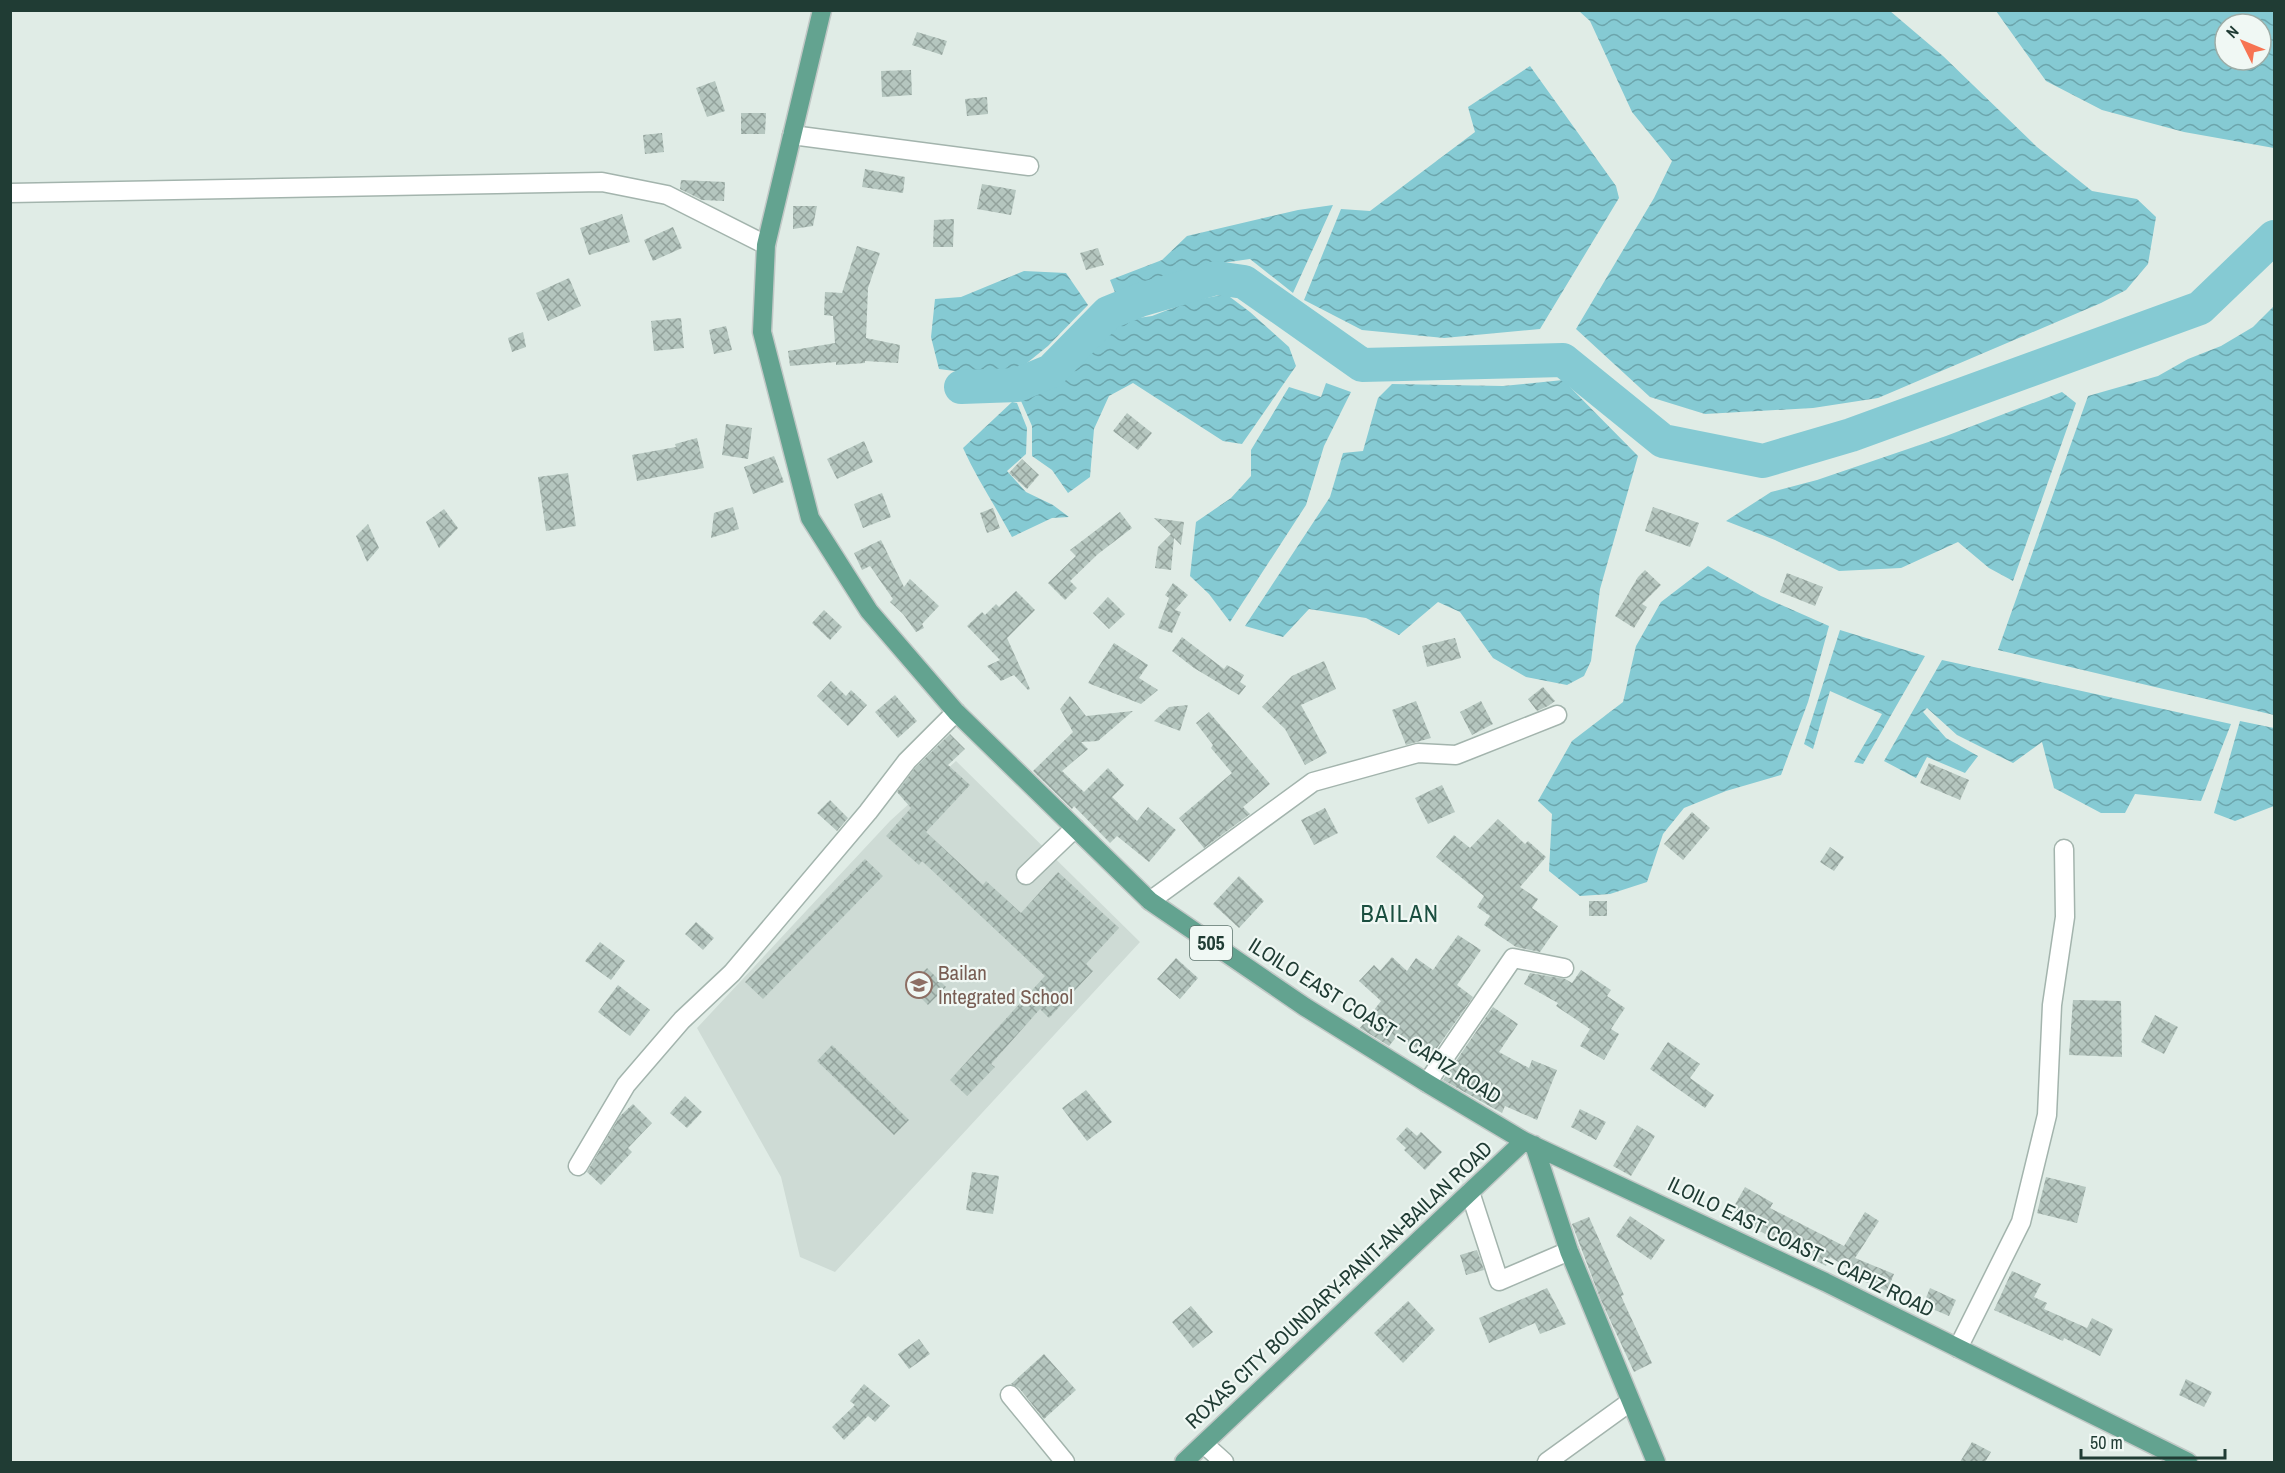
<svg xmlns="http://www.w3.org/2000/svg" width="2285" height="1473" font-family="'Archivo Narrow',sans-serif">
	<defs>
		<pattern id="water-waves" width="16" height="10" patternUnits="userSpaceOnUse" patternTransform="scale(1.5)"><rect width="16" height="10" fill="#85cad3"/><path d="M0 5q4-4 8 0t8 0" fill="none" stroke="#6ca5ac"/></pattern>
		<pattern id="building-cross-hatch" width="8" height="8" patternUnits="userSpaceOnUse" patternTransform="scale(1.5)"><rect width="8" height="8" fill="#b5c6bf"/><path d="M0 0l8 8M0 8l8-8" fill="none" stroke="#93a29c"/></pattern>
	</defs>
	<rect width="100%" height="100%" fill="#e0ece6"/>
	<path fill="#cedbd5" d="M956,761L1140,942L835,1272L800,1257L781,1177L697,1028L890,821Z"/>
	<path fill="url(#water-waves)" fill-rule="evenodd" d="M1579,11H1890L1943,56L2037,147L2092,191L2137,199L2156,217L2148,264L2126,290L2101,303L1878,398L1813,408L1705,414L1650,397L1576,329L1654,198L1672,161L1632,112L1590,21Z
		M1996,11H2274V148L2184,132L2102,110L2046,81ZM2225,24H2261V60H2225Z
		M1530,66L1616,186L1619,198L1540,329L1444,338L1362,330L1304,300L1341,209L1370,211L1475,132L1468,107Z
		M1333,205L1293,293L1250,259L1201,266L1156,286L1116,295L1110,280L1162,260L1187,236L1298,210Z
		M1024,271L1066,273L1088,305L1048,346L1022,367L986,375L939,369L931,337L935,299L961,297Z
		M1226,294L1250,312L1289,347L1296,366L1242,444L1223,441L1133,383L1109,396L1094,429L1090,477L1068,493L1052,470L1032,456V426L1021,401L1067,374L1118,321L1152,316L1191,301Z
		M2274,306V715L1998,650L2088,396L2158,376L2188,359L2221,346L2253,327Z
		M1563,380L1638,456L1600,589L1591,661L1584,676L1567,685L1526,677L1493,658L1460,612L1438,602L1399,635L1366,618L1309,609L1283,637L1245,626L1330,497L1343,453L1363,451L1378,398L1392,384L1503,386Z
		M1326,383L1351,392L1324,446L1306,505L1230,622L1209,594L1190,576L1196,522L1231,498L1251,476V450L1289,387L1321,397Z
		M2062,392L2076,403L2013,581L1989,568L1958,542L1901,568L1839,571L1775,540L1726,521L1771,492L1817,480L1946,436Z
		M1012,402L1017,403L1027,428L1026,454L1007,471L1026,492L1053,505L1069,517L1052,518L1012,537C996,507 977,479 963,448Z
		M1708,566L1761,596L1829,626L1808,702L1781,775L1726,791L1684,808L1663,834L1647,882L1610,894L1580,896L1549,871L1552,814L1538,801L1572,741L1623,702L1636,646L1661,602Z
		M1840,630L1925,656L1863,764L1854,762L1882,714L1830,691L1813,749L1804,744Z
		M1942,660L2231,724L2201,801L2135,794L2125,813H2101L2054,788L2042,742L2013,763L1957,735L1927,708L1923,712L1946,738L1978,756L1965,773L1927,757L1916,778L1884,761Z
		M2240,721L2274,728V806L2235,821L2214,813Z"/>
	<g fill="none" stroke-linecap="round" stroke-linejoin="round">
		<path stroke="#85cad3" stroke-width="34" d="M961,387L1017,385L1051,371L1108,313L1140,300L1216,278L1244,282L1362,365L1563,360L1663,441L1763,461L1851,435L2200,308L2274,237"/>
	</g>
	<path fill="url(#building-cross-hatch)" d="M917,32L947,41L942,55L912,45Z
		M911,70L912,95L882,97L881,71Z
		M715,81L725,111L707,117L696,88Z
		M987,97L988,114L967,116L965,99Z
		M741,113H766L765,134H741Z
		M662,133L664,152L645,154L643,135Z
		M865,169L905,177L903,193L862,187Z
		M681,180L725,182L724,201L702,200L680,189Z
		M982,184L1016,190L1011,215L977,209Z
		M793,206H817L813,226L793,229Z
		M622,214L630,242L589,255L580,228Z
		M954,219L953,247H933L934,220Z
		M673,227L682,248L653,261L644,240Z
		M857,246L880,253L868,288L866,338L900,345L898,363L865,361V363L836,365V362L790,366L788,351L835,343L833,316L824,315L825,292L842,293Z
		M1098,248L1104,265L1086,270L1080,253Z
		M569,278L581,306L548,321L536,293Z
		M681,318L684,348L654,351L651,321Z
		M726,326L732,350L714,354L709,330Z
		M523,332L526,347L512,352L508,338Z
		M1127,413L1152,433L1138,450L1113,431Z
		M726,424L752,428L748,459L722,455Z
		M697,438L704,468L637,481L632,455L676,447L675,444Z
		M864,441L873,462L837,479L827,459Z
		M774,456L784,482L753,494L744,467Z
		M1022,459L1039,475L1027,489L1009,473Z
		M568,473L576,526L546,531L538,477Z
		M882,493L891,517L863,528L854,504Z
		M733,507L739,529L711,538L714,513Z
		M1653,507L1699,523L1690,547L1645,531Z
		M993,508L1000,528L987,533L980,513Z
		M444,509L458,528L439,548L426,522Z
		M1120,512L1132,528L1098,554L1070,581L1077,588L1065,600L1048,583L1076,556L1070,550Z
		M1154,518L1184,522L1181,545L1174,538L1171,570L1155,568L1158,547L1171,534Z
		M368,524L379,548L367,562L356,536Z
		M881,540L904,587L910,579L939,606L922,624L924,628L916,632L903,614L890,602L893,599L870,566L862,570L854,553Z
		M1645,570L1661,585L1642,604L1647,607L1634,628L1615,616L1638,577Z
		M1787,573L1823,587L1815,606L1780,592Z
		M1173,583L1188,595L1175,610L1181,612L1172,633L1158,628L1169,598L1165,595Z
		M1016,591L1035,610L1007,638L1030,689L1028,690L1014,675L1001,681L987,666L1000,660L967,626L982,612L985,615L996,604L999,607Z
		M1108,597L1125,614L1109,629L1093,613Z
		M824,610L842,627L830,640L812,623Z
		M1182,637L1224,669L1227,665L1244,675L1240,682L1246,686L1239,695L1194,668L1172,651Z
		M1455,638L1461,658L1427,667L1422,646Z
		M1114,643L1148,665L1139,678L1158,690L1141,704L1088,683Z
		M1324,661L1336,689L1301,705L1327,753L1305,765L1285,729L1262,707L1292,676Z
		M831,681L846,696L851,690L867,705L848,726L817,696Z
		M1543,687L1555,701L1548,706L1537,711L1528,699Z
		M895,695L917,721L898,738L875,712Z
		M1070,696L1086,716L1133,711L1098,741L1081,742L1088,749L1062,771L1084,792L1108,768L1124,785L1112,797L1137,821L1148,807L1176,830L1149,862L1117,836L1110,843L1074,806L1072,809L1033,771L1073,732L1060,709Z
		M1416,701L1431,738L1406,745L1392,710Z
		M1481,701L1493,724L1472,735L1460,712Z
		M1188,705L1180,731L1154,721L1169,707Z
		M1209,712L1270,784L1243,807L1250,814L1204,848L1179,818L1232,773L1211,748L1213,745L1196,723Z
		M950,734L965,749L948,765L970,785L926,832L983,885L986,881L1021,913L1058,872L1119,928L1086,964L1093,971L1049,1018L1040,1009L991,1064L995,1067L967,1096L950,1080L1045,976L922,861L919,865L886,836L911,808L897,792L915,768Z
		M1929,763L1969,780L1960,800L1920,783Z
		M1442,785L1455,812L1428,824L1415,798Z
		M830,800L848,818L837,831L817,813Z
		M1325,808L1338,833L1314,845L1301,820Z
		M1692,812L1710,828L1683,860L1664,844Z
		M1498,819L1525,844L1528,841L1546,857L1520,887L1538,899L1532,908L1558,926L1540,952L1516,947L1484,925L1490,916L1477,907L1484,896L1436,857L1454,835L1470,848Z
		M1830,847L1844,857L1834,871L1820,862Z
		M865,859L883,876L763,999L745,982Z
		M1239,876L1264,901L1239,928L1213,904Z
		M1589,901H1607V916H1589Z
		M696,922L714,938L703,950L685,934Z
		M1458,935L1481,950L1457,985L1473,997L1430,1058L1398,1035L1389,1046L1360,1028L1381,1001L1359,981L1374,965L1380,971L1392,957L1407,971L1416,958L1433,970Z
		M600,942L625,961L611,980L585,961Z
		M1176,958L1198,978L1180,999L1157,979Z
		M927,968L946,987L928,1005L909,986Z
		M1581,970L1611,990L1607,996L1625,1008L1611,1029L1619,1034L1604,1060L1580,1046L1590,1029L1556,1006L1558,1003L1524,984L1530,973L1565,979L1572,983Z
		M618,985L650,1010L630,1036L598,1012Z
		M2073,1000L2121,1001L2122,1057L2069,1055Z
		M1493,1007L1518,1024L1499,1052L1529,1068L1532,1060L1557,1070L1537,1120L1505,1106L1502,1113L1443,1080Z
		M2155,1015L2178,1027L2164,1054L2141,1042Z
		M1668,1042L1700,1064L1690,1078L1714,1095L1705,1108L1650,1069Z
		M832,1045L909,1120L894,1135L817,1061Z
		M1086,1090L1112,1122L1087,1141L1062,1108Z
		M685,1096L702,1112L687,1128L670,1113Z
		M633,1104L652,1123L628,1148L632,1152L601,1185L587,1172L620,1116Z
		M1580,1109L1606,1122L1596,1140L1571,1127Z
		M1637,1125L1655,1136L1631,1176L1613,1166Z
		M1407,1127L1417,1136L1421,1132L1442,1152L1425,1170L1404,1150L1406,1148L1396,1139Z
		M972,1172L999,1176L993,1214L966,1210Z
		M2046,1177L2086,1187L2077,1223L2037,1213Z
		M1745,1187L1773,1203L1770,1208L1844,1246L1865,1212L1879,1221L1855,1258L1894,1274L1887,1291L1858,1279L1860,1275L1830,1257L1826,1266L1729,1215Z
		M1630,1216L1665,1240L1651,1260L1616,1236Z
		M1589,1217L1624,1295L1621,1296L1652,1363L1634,1372L1600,1298L1572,1224Z
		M1477,1250L1484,1270L1466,1275L1460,1255Z
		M2012,1271L2041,1284L2034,1297L2047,1303L2044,1309L2087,1328L2092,1318L2113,1329L2100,1356L2064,1338L2063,1341L1994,1310Z
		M1547,1288L1566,1324L1540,1334L1535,1323L1489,1343L1479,1318Z
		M1930,1288L1956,1300L1949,1316L1923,1305Z
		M1408,1301L1435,1330L1403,1363L1374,1333Z
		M1191,1306L1213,1332L1193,1348L1172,1322Z
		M919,1339L930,1354L909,1369L898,1354Z
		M1044,1354L1076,1390L1044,1419L1019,1388L1011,1384Z
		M2186,1379L2212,1392L2204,1407L2179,1395Z
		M864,1384L890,1406L875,1422L868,1416L844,1440L832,1427L855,1405L850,1401Z
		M1972,1442L1991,1452L1985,1462H1960Z"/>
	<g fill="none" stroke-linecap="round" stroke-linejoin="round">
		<defs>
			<path id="minor" d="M792,135L1029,166
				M10,193L602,182L667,195L766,245
				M1026,875L1075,828
				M1150,901L1313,782L1418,753L1456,755L1557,715
				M1427,1083L1513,958L1564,968
				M578,1166L626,1085L682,1020L732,973L868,812L907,761L956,712
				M1470,1192L1499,1281L1569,1251
				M1958,1348L2021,1222L2047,1115L2052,1005L2065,917L2064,849
				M1010,1395L1065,1462
				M1204,1444L1224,1462
				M1547,1462L1630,1402"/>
			<path id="major" d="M822,10L766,245L762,332L810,518L869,611L956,712L1150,901L1305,1007L1427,1083L1524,1141L1825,1282L2188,1462
				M1534,1145L1569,1251L1656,1462
				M1184,1462L1524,1141"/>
		</defs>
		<use href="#minor" stroke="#a3b4ad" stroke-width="21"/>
		<use href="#major" stroke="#c1c8c6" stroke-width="21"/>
		<use href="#minor" stroke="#fff" stroke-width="18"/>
		<use href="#major" stroke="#63a390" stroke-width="18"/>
	</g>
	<defs>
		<symbol id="school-ring" viewBox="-11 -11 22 22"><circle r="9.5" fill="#f0f8f4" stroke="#8d6e63" stroke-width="1.5"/><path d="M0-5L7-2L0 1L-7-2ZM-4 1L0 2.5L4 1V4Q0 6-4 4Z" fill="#8d6e63"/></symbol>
	</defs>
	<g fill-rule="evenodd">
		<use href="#school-ring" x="904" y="970" width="30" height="30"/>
	</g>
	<g text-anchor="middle" stroke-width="4.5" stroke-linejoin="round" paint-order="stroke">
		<rect fill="#f0f8f4" stroke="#5e746e" stroke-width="1.5" x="1190" y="926" width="42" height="34" rx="4.5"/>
		<g font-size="20" font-weight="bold" fill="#203c34">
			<text x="1211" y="950">505</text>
		</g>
		<g font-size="21" fill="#785e54" stroke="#f0f8f4" text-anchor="start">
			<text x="938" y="980">Bailan<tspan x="938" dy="24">Integrated School</tspan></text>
		</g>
		<g font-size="21" fill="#203c34" stroke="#f0f8f4">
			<text transform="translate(1375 1021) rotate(32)" y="7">ILOILO EAST COAST – CAPIZ ROAD</text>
			<text transform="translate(1801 1247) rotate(26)" y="7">ILOILO EAST COAST – CAPIZ ROAD</text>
			<text transform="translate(1339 1285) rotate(-43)" y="7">ROXAS CITY BOUNDARY-PANIT-AN-BAILAN ROAD</text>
		</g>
		<g font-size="24" letter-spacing="1.5" fill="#1b4f40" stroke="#f0f8f4">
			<text x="1400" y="922">BAILAN</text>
		</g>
	</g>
	<rect width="2285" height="1473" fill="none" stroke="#203c34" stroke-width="24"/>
	<g transform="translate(2243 42) rotate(313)"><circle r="28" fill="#f0f8f4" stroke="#9dada7" stroke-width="1.5"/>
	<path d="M0-4.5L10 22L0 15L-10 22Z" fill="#f77452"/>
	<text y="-9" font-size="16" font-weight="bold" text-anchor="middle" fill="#203c34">N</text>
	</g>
	<path d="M2081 1449v9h144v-9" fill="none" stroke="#203c34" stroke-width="3"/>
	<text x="2090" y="1449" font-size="18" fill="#203c34" stroke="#f0f8f4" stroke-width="4.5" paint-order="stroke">50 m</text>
</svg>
